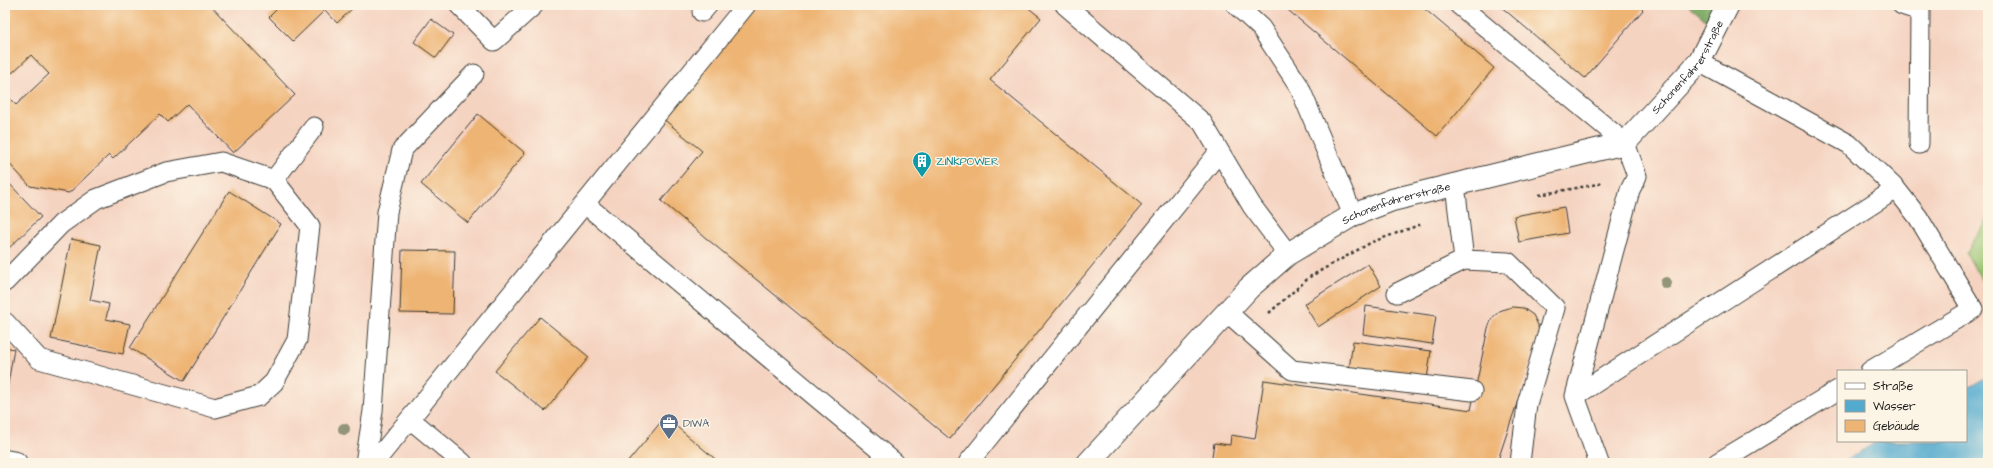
<svg xmlns="http://www.w3.org/2000/svg" width="1993" height="468" font-family="'Architects Daughter',sans-serif">
	<rect width="100%" height="100%" fill="#fcf5e5"/>
	<filter id="ink" filterUnits="userSpaceOnUse"><feTurbulence type="fractalNoise" baseFrequency=".025" numOctaves="2"/><feDisplacementMap in="SourceGraphic" scale="8" xChannelSelector="R" yChannelSelector="G"/><feConvolveMatrix kernelMatrix="1 2 1 2 8 2 1 2 1" color-interpolation-filters="sRGB"/></filter>
	<filter id="wash" filterUnits="userSpaceOnUse"><feTurbulence type="fractalNoise" baseFrequency=".012" numOctaves="4" result="noise"/><feDisplacementMap in="SourceGraphic" scale="16" xChannelSelector="R" yChannelSelector="G"/><feGaussianBlur stdDeviation="0.9" result="paint"/><feColorMatrix in="noise" values="0 0 0 0 0 0 0 0 0 0 0 0 0 0 0 0 0 1.4 0 .05"/><feComposite in="paint" operator="in"/></filter>
	<g filter="url(#wash)">
		<rect width="100%" height="100%" fill="#ede3c2"/>
		<path fill="#f5d3c1" d="M5,5H1988V227L1966,253L1988,292V376L1966,389V371H1838V441H1878L1841,463H5Z"/>
		<path fill="#98c370" stroke="#5a7046" d="M1988,219V292L1966,253Z"/>
		<path fill="#7aa962" stroke="#4b623f" d="M1688,5H1714L1707,21Z"/>
		<path fill="#53aacf" stroke="#386376" d="M1988,376V463H1841L1878,441H1966V389Z"/>
		<g id="blocks">
			<path fill="#eeb473" d="M5,5H210L295,95L233,153L187,104L168,122L160,114L113,159L109,155L69,193L30,186L5,159V102L9,98L16,105L49,74L31,55L12,73L5,65Z
				M281,5H354L355,6L337,23L325,10L293,41L269,17Z
				M753,5H1025L1041,18L990,80L1142,205L950,439L661,201L702,151L661,117Z
				M1282,5H1420L1494,68L1437,136Z
				M1499,5H1638L1643,10L1585,78Z
				M431,19L453,35L436,58L414,42Z
				M478,114L525,153L468,223L421,184Z
				M5,179L41,217L5,252Z
				M229,191L281,224L184,381L130,348Z
				M1564,207L1568,233L1519,242L1514,216Z
				M71,239L101,245L90,300L109,304L106,319L130,324L123,354L51,339Z
				M402,250L455,251L453,314L400,313Z
				M1368,264L1381,286L1318,327L1304,304Z
				M1366,306L1436,316L1432,344L1363,334Z
				M1512,307L1523,308L1533,315L1538,325L1539,337L1497,463H1211L1214,443L1230,445L1231,435L1255,439L1264,380L1471,410L1488,328L1492,318L1501,310Z
				M540,317L589,357L545,411L495,371Z
				M1353,341L1431,351L1427,379L1349,369Z
				M5,347L14,349L6,395H5Z
				M665,417L720,463H627Z"/>
		</g>
	</g>
	<g filter="url(#ink)">
		<use href="#blocks" fill-opacity="0" stroke="#3b3a35" stroke-width="1"/>
		<g fill="none" stroke-linecap="round" stroke-linejoin="round">
			<defs>
				<path id="service" d="M459,5L494,41L534,5
					M1065,5L1202,122L1252,206L1288,254
					M1236,5L1261,28L1299,86L1353,215
					M1459,5L1625,143L1637,176L1630,190L1575,396L1599,463
					M1902,5L1920,11L1919,144
					M702,12L708,5
					M1699,62L1849,144L1896,189L1918,217L1973,309L1870,371
					M274,180L314,127
					M1455,185L1464,260L1508,262L1555,308L1527,404L1520,463
					M585,204L895,463
					M5,282L61,224L96,199L166,172L221,162L274,180L310,226L297,340L274,382L259,396L215,408L39,359L5,322
					M1397,293L1464,260
					M1227,312L1292,370L1472,391
					M1575,396L1896,189
					M410,419L463,463
					M365,463L373,411L387,212L402,150L474,74
					M374,463L746,5
					M968,463L1219,152
					M1717,463L1838,390"/>
				<g id="minor">
					<path d="M5,461L16,463"/>
					<path id="s1" d="M1088,463L1249,288L1288,254L1353,215L1392,200L1625,143L1699,62L1728,5"/>
				</g>
			</defs>
			<use href="#service" stroke="#3b3a35" stroke-width="21"/>
			<use href="#minor" stroke="#3b3a35" stroke-width="24"/>
			<path stroke="#3b3a35" stroke-width="2.5" stroke-dasharray="3 3" stroke-linecap="butt" d="M1539,195L1603,183
				M1269,313L1311,276L1372,242L1422,224"/>
			<use href="#service" stroke="#fff" stroke-width="19"/>
			<use href="#minor" stroke="#fff" stroke-width="22"/>
		</g>
		<g fill="#929577">
			<circle cx="1666" cy="283" r="6"/>
			<circle cx="344" cy="429" r="6"/>
		</g>
	</g>
	<defs>
		<symbol id="building-pin" viewBox="-11 -11 22 30"><path d="M0 17L-7.5 6A9.5 9.5 0 1 1 7.5 6Z" fill="#0f9aa8" stroke="#fcf5e5"/><path d="M-4-6H4V6H1V3H-1V6H-4ZM-2.5-4.3h1.7v1.8h-1.7ZM.8-4.3h1.7v1.8H.8ZM-2.5-1h1.7V.8h-1.7ZM.8-1h1.7V.8H.8Z" fill="#fff"/></symbol>
		<symbol id="office-pin" viewBox="-11 -11 22 30"><path d="M0 17L-7.5 6A9.5 9.5 0 1 1 7.5 6Z" fill="#5c6f8a" stroke="#fcf5e5"/><path d="M-6-3h4V-5.5h4V-3h4V5H-6ZM-1-4.5V-3h2v-1.5ZM-6 0V1H6V0Z" fill="#fff"/></symbol>
	</defs>
	<g fill-rule="evenodd">
		<use href="#building-pin" x="911" y="150" width="22" height="30"/>
		<use href="#office-pin" x="658" y="412" width="22" height="30"/>
	</g>
	<g text-anchor="middle" stroke-width="3" stroke-linejoin="round" paint-order="stroke">
		<g font-size="11" fill="#1c1c1c" stroke="#fcf5e5">
			<text dy="4" stroke="none"><textPath href="#s1" startOffset="746">Schonenfahrerstraße</textPath></text>
			<text dy="4" stroke="none"><textPath href="#s1" startOffset="410">Schonenfahrerstraße</textPath></text>
		</g>
		<g font-size="11" fill="#0d838f" stroke="#fcf5e5" text-anchor="start">
			<text x="936" y="165">ZINKPOWER</text>
		</g>
		<g font-size="11" fill="#4e5e75" stroke="#fcf5e5" text-anchor="start">
			<text x="683" y="427">DIWA</text>
		</g>
	</g>
	<rect width="1993" height="468" fill="none" stroke="#fcf5e5" stroke-width="20"/>
	<rect x="1837" y="370" width="130" height="72" fill="#fcf5e5" stroke="#a29e95"/>
	<rect x="1845" y="383" width="20" height="6" fill="#ffffff" stroke="#a29e95"/>
	<text x="1873" y="390" font-size="12" fill="#1c1c1c">Straße</text>
	<rect x="1845" y="400" width="20" height="12" fill="#53aacf" stroke="#a29e95"/>
	<text x="1873" y="410" font-size="12" fill="#1c1c1c">Wasser</text>
	<rect x="1845" y="420" width="20" height="12" fill="#eeb473" stroke="#a29e95"/>
	<text x="1873" y="430" font-size="12" fill="#1c1c1c">Gebäude</text>
</svg>
